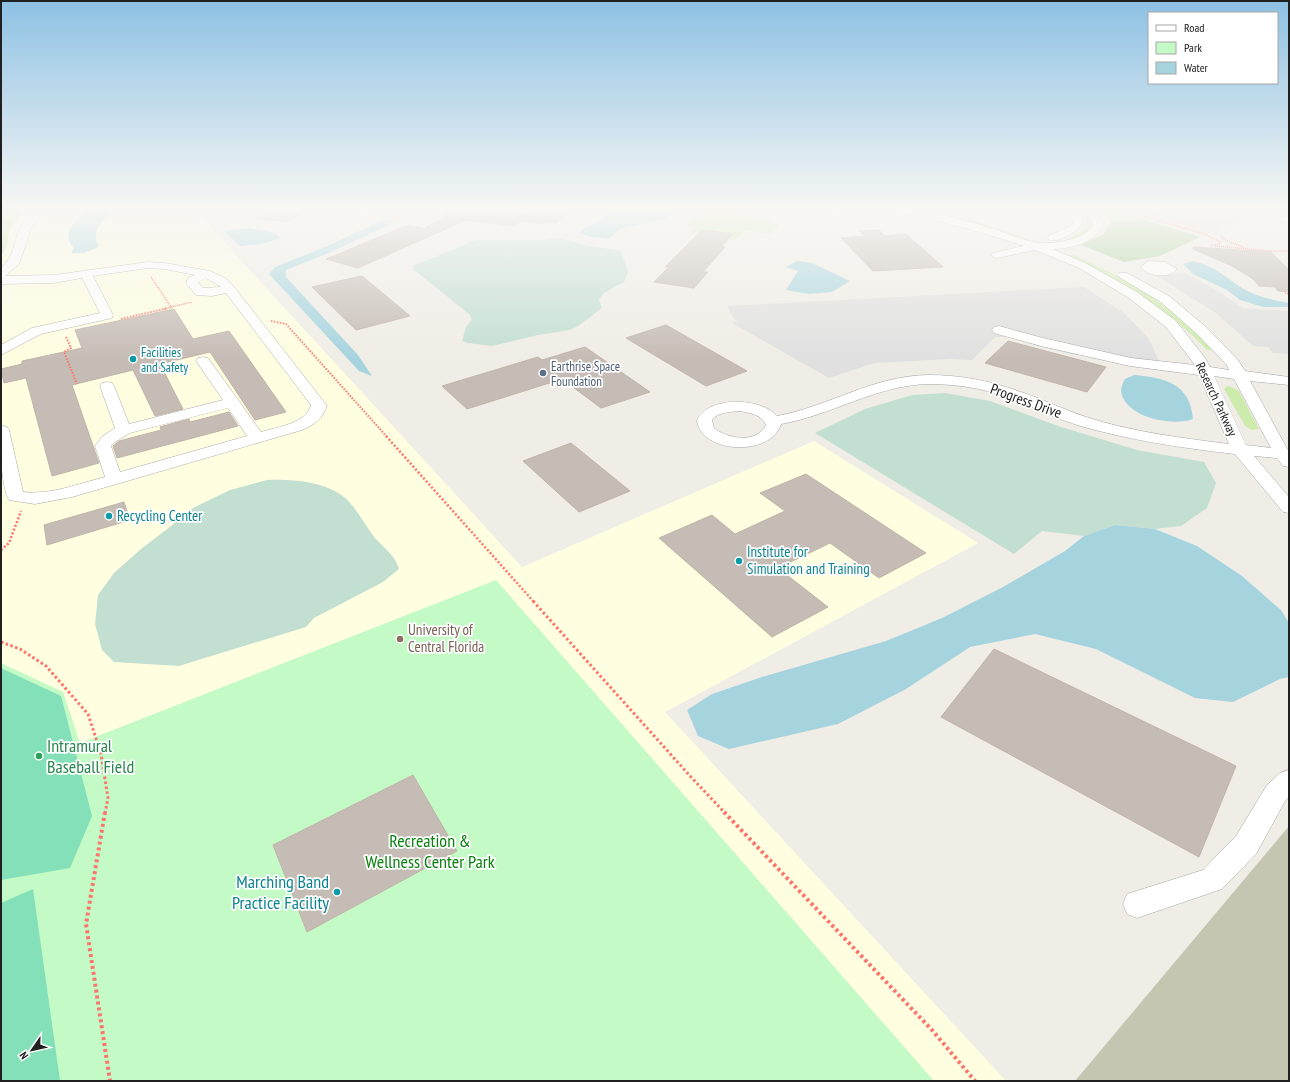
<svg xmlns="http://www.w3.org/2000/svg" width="1290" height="1082" font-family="'PT Sans Narrow',sans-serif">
	<rect width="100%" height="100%" fill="#f0ede6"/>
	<path fill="#fffee1" d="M1,208H193L522,567L814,441L978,543L665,712L1006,1081H1Z"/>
	<path fill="#f2dfd9" d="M1124,208H1279L1202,235L1156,222Z"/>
	<path fill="#c5c5b1" d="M1289,826V1081H1075Z"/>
	<path fill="#cdebac" d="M1,208H13L24,213L9,229L7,246L1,256L3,221H1Z
		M703,208H705L703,210L765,218L779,225L772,234L745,230L735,240L689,233L696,227L686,224Z
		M901,208H916L971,220L1021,236H1013Z
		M1075,208H1080C1086,213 1091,219 1092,227L1080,237L1064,241L1084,230L1087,224L1084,217Z
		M1093,208H1119L1145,220L1111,222Z
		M1067,255H1074C1126,279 1175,306 1212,350H1207C1168,308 1118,282 1067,256Z
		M1227,386L1234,388L1239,391L1259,429L1252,430L1245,426L1224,389Z"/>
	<path fill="#acd09a" d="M1145,220L1200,237L1160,256L1124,262L1081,245L1104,234L1111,222Z"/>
	<path fill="#c3dfd1" d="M561,238L589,246L618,250L621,252L628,272L624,282L604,293L599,300L602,308L578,326L570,330L538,335L492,346L468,343L462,341L466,327L472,319L469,314L413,269V266L476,240H542Z
		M945,393L990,401L1058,426L1137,450L1204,462L1216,483L1207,508L1181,526L1155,529L1115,525L1084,536L1042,531L1014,554L815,433L865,409L912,395Z
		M267,480C291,479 324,481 344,497C354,504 366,527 375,538C385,549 395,555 399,569L383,582L314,618L306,627L179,666L114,662L102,650L95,624L98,595L114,573L141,549L171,526L184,514L195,507L230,490Z"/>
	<path fill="#c3fac5" d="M496,580L934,1081H1V663L63,692L80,743Z"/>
	<path fill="#83e0b8" d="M1,668L61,696L92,816L70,868L1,880Z
		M33,889L60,1081H1V903Z"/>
	<path fill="#e0e0e0" d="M1189,208H1279L1210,231L1161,217Z
		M1185,273L1218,291L1243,308L1289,311V354L1273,353L1268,347L1253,346L1216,313L1157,276Z
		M1084,287L1124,313L1149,339L1163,370L1115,363L1084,354L1075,355L1034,345L1016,337H995L972,360L951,359L874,363L829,378L732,323L738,321L734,319L727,306Z"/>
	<path fill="#a6d4de" d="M93,208H116C105,218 89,229 99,246L97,248L83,253H71L74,249C58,229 80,219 93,208Z
		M615,208H677L674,213L662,220L621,228L609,239L592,237L579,233L584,228L595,223Z
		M382,220H390L395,222L331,252L286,270V277L358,355L372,376L359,371L269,274L275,267L330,245Z
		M249,228L275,233L281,238L261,244L240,246L224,231Z
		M797,261L812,263L850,281L832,292L809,294L786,290L798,271L786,267Z
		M1193,261C1214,266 1223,275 1239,286C1254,296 1272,300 1289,303V307H1263L1240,300L1227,290L1193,274L1183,264Z
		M1134,375C1165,378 1190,383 1193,419C1172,427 1124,417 1121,391C1121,387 1123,382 1125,379Z
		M1115,525L1155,529L1197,546L1242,576L1281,610L1289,623V677L1280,679L1233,702L1195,698L1096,649L1035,634L970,647L906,689L838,724L729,749L698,736L687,710L712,694L762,677L886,641L942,618L1003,587L1065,551L1084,536Z"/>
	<path fill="#c5bcb5" stroke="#c2b3a8" d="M278,208H314L285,222L256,218Z
		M442,208H493L490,209L529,214L539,208H577L556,223L546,222L543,224L521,221L514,226L466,220L358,268L326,259L408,225L427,229L426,227L444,217L442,216Z
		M702,230L733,234L722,246L725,247L703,272H708L694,288L654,282L669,267H665Z
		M879,230L885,236L906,234L943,267L873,271L841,238L865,236L859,231Z
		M1193,247L1271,252L1289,270V292L1278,291L1275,287L1259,286L1252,278L1232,266L1193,249Z
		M362,276L410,316L356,330L312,287Z
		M174,309L193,339L229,331L286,412L255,420L210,352L160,364L183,409L155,416L133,370L72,385L99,463L52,476L26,378L4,383L1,369L22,364V361L82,348L75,330Z
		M666,325L747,371L706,386L626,338Z
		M1008,341L1106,367L1087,392L985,363Z
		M585,347L650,392L601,408L562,379L467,409L442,386L538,357L542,360Z
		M229,412L238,426L117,458L113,446L119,441L161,430L160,427L189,419L190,422Z
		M571,443L630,491L579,512L523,461Z
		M806,474L926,553L879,578L830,543L778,568L828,607L772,637L659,538L712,515L735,534L785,511L760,493Z
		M124,502L130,520L47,545L44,525Z
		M994,649L1236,766L1199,857L941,717Z
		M413,775L457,851L307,932L273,845Z"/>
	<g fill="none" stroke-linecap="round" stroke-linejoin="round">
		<defs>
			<path id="minor" d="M41,208H52L40,217L30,229L27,241L19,264L5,276L54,275L148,262L165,263L210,271L227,279L235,288L324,402L327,405C323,419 314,425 302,430L72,497L35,504L9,500C0,484 1,444 1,425L7,427L9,430L23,492C51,495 78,484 105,477L95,446L103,436L115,428L100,386L102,383L107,382L112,383L114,386L129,424L223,400L196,361L198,358L203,357L208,358L261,432C277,427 306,424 311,405L226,293L212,296L196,295L186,283L188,278L195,275L165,269L148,268L93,276L113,315L112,318L41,334L1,355V345L32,328L100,313L82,278L54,283L1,284V268C15,256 13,243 20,228C24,220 33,212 41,208ZM206,278L221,287L203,288L198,282ZM228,408L247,436L120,472L111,446L115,442L130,433Z
				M362,208H374L363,215H355L354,213Z
				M841,208H851L843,217H835L834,215Z
				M884,208C917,205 968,221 1000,231C1012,235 1025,241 1038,243C1053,244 1086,240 1093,225L1090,217L1079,208C1094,208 1098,211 1103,225C1097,242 1070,249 1053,249L1087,264L1137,292L1176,321L1205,358L1210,367L1229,370L1227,365L1196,333L1161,302L1119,277L1117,275L1119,273H1127L1169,296L1206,327L1238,360L1245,371L1289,377V385L1250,381L1289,452V467L1283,466L1277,458L1254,456L1289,497V513L1283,512L1235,454C1182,448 1128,440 1077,425C1058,419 1040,410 1021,402C992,390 961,384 929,384C876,385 833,415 781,424C772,457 700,454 697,420C709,396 760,397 777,416C831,406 871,376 929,375C960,375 991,381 1021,392C1043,399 1064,410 1086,417C1132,432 1181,438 1229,444L1199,375L1130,366L1041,346L994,333L992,330L994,327L999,326L1043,338L1131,358L1195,365L1166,327L1129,298L1079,268L1035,250L997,258L993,257L991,255L993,253L1024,246C988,234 953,224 916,216C908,214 890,215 884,208ZM1214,376L1234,379L1271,448L1246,445ZM740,411C750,413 761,414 766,425C757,444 727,439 714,428L712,420C718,412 730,412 740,411Z
				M1064,208H1074L1081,215L1083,223C1077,231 1060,243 1049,240L1048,238L1049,236L1070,226L1073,223L1071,216Z
				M1289,216V222L1282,221L1281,219L1282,217Z
				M1150,261L1165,262L1177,269C1169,279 1148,277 1141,267L1146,262Z
				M1289,770V797L1285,801L1256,854L1222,889L1137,918L1127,914L1123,904L1127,894L1203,870L1236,836L1267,785L1280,773Z"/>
		</defs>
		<use href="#minor" stroke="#a7a7a7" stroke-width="1"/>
		<path stroke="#fc756c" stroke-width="1.5" stroke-dasharray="1 1" stroke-linecap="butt" d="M1144,208L1155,216L1154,219L1207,235L1220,242L1219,244L1210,246
			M1155,216L1180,208
			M1221,236L1225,240L1243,247
			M1215,246L1271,251H1289
			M151,277L171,307L192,302
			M1285,293L1289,294
			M164,309L171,307"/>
		<path stroke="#fc756c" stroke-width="2" stroke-dasharray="1.5 1.5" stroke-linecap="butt" d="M121,319L168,308
			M271,321L286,324L387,437
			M66,337L71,348L64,352L77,384"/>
		<path stroke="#fc756c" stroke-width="2.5" stroke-dasharray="2 2" stroke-linecap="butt" d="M386,436L534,602
			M1,550L9,543L21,511"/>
		<path stroke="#fc756c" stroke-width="3" stroke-dasharray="2.5 2.5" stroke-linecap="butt" d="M533,601L691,777L725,813
			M1,642L20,649L46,666L88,714L101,754L108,798L105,813"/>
		<path stroke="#fc756c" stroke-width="4" stroke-dasharray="3 3" stroke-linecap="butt" d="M105,812L86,924L110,1081
			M724,812L932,1030L975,1081"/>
		<use href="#minor" fill="#fff" fill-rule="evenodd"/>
	</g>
	<linearGradient id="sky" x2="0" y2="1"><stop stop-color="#8dc1e4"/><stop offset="0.58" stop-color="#f8f7f4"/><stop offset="1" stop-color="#f8f7f4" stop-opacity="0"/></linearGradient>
	<rect width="1290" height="359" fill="url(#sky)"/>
	<g fill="#0f9aa8" stroke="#fff" stroke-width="1.5">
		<circle cx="133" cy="359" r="4"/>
		<circle cx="109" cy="516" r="4"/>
		<circle cx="739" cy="561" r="4"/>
		<circle cx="337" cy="892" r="4"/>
	</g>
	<circle fill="#5c6f8a" stroke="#fff" stroke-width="1.5" cx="543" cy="373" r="4"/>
	<circle fill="#8d6e63" stroke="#fff" stroke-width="1.5" cx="400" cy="639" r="4"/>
	<circle fill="#2e9e5b" stroke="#fff" stroke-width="1.5" cx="39" cy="756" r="4"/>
	<g text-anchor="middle" stroke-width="3.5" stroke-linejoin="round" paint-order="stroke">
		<g font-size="13" fill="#0d838f" stroke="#fff" text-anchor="start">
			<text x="141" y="357">Facilities<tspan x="141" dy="15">and Safety</tspan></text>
		</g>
		<g font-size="13" fill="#4e5e75" stroke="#fff" text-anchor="start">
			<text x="551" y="371">Earthrise Space<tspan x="551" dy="15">Foundation</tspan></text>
		</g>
		<g font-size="13" fill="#202020" stroke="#fff">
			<text transform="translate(1217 399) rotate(65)" y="5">Research Parkway</text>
		</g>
		<g font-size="15" fill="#202020" stroke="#fff">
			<text transform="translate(1026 401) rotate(20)" y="5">Progress Drive</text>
		</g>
		<g font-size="15" fill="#0d838f" stroke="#fff" text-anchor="start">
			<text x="117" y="521">Recycling Center</text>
			<text x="747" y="557">Institute for<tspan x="747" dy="17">Simulation and Training</tspan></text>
		</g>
		<g font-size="15" fill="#785e54" stroke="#fff" text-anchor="start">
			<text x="408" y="635">University of<tspan x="408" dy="17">Central Florida</tspan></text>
		</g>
		<g font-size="18" fill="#27864d" stroke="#fff" text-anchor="start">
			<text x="47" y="752">Intramural<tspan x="47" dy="21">Baseball Field</tspan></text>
		</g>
		<g font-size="18" fill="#0a810f" stroke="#fff">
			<text x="430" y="847">Recreation &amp;<tspan x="430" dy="21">Wellness Center Park</tspan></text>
		</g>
		<g font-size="18" fill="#0d838f" stroke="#fff" text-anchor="end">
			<text x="329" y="888">Marching Band<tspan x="329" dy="21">Practice Facility</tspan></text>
		</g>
	</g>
	<rect width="1290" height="1082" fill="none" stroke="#202020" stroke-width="4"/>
	<rect x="1148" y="12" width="130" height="72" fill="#ffffff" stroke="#a6a6a6"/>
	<rect x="1156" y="25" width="20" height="6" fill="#ffffff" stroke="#a6a6a6"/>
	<text x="1184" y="32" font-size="12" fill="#202020">Road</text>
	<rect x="1156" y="42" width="20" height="12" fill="#c3fac5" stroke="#a6a6a6"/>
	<text x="1184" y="52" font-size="12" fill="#202020">Park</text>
	<rect x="1156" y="62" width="20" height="12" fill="#a6d4de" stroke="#a6a6a6"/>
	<text x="1184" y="72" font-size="12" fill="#202020">Water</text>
	<g transform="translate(32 1050) rotate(236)" stroke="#ffffff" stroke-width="3" paint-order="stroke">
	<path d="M0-3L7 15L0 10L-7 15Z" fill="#202020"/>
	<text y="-6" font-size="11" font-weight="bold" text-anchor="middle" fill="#202020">N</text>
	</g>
</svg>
